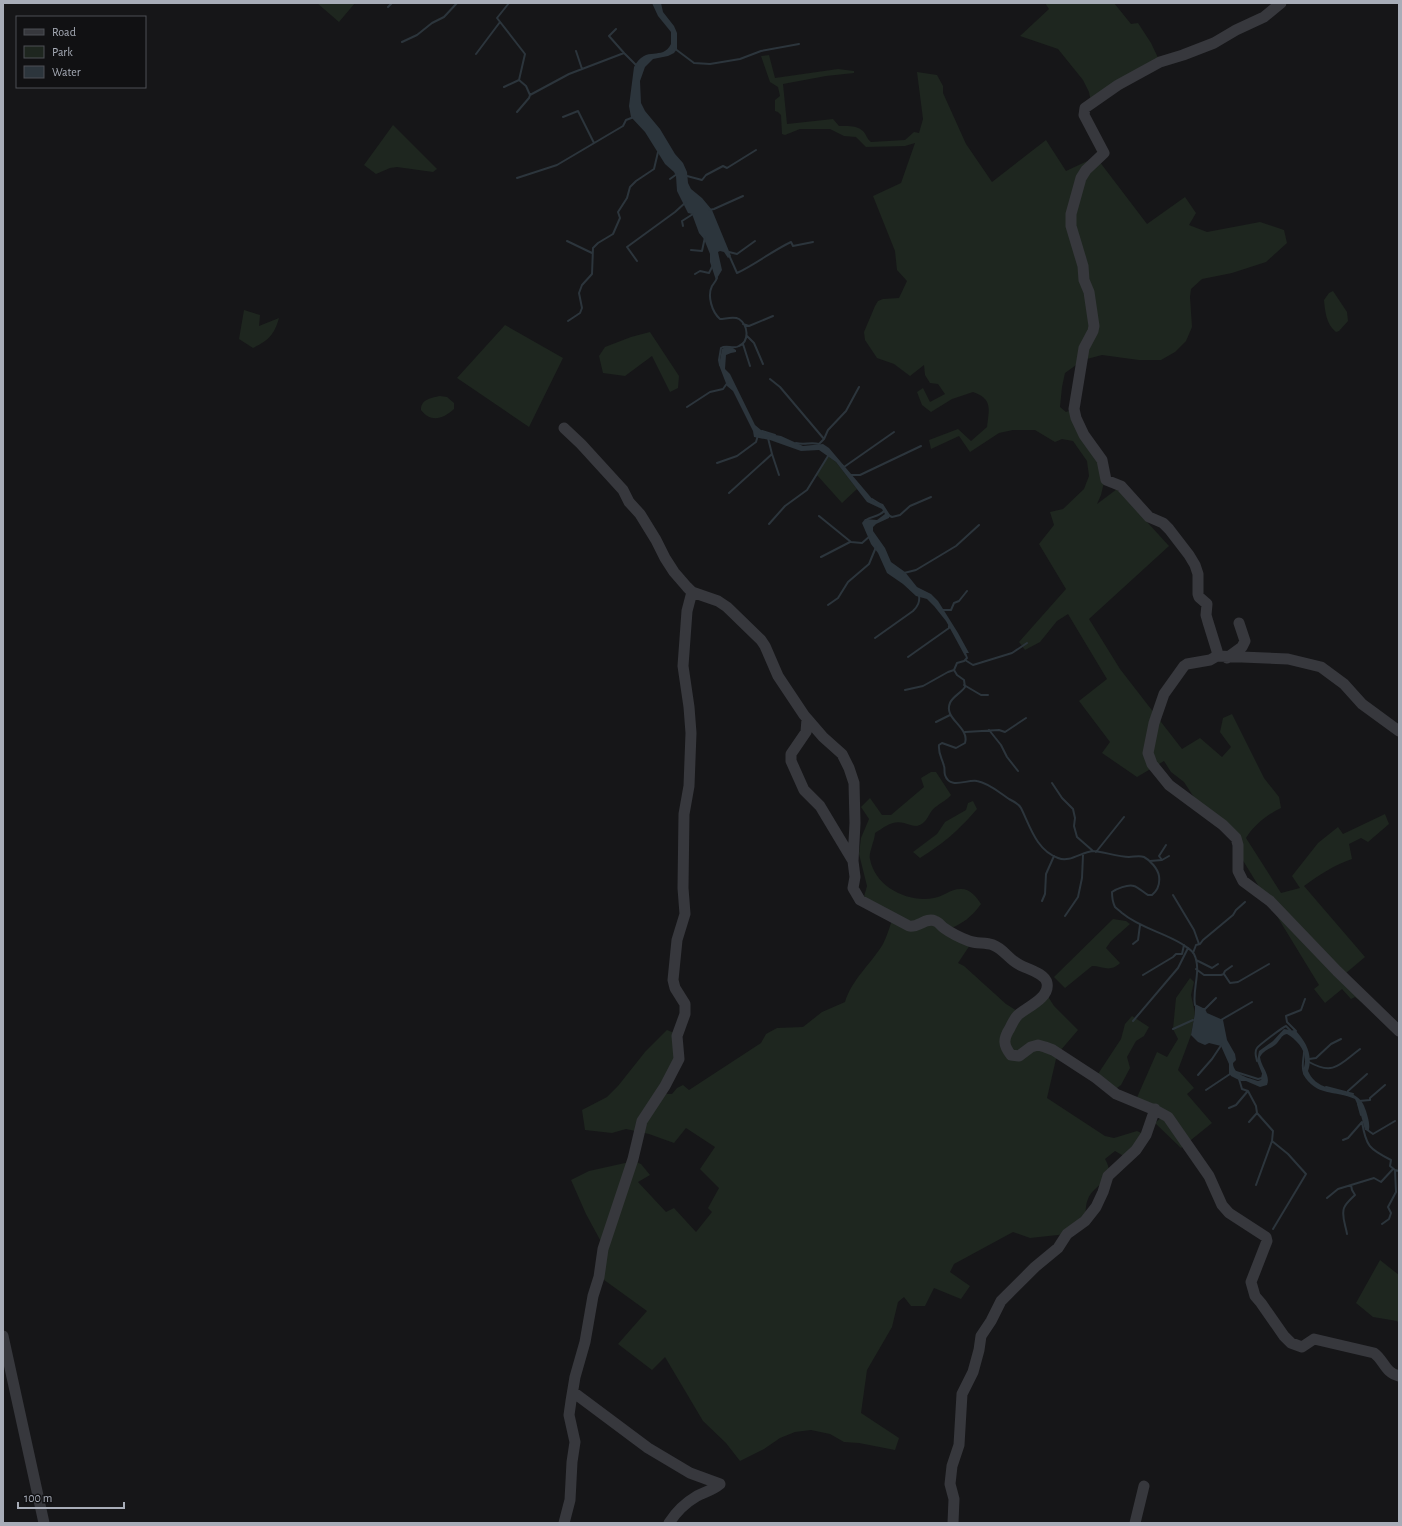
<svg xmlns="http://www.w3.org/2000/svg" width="1402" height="1526" font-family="'Alegreya Sans',sans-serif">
	<rect width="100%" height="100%" fill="#161618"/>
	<path fill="#1e261f" d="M317,3H355L339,22Z
		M1045,3H1114L1131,24L1138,23L1151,43L1160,62L1093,102L1090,97L1089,92L1083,80L1058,49L1020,36L1049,9Z
		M769,55L775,78L838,69L854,71V73L826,76L783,84L787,124L833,119L839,126C848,126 856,125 863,131C866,134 867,139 871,142L905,140L914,132L919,133L923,119L917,72L937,75L943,86V93L966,144L992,182L1046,140L1066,171L1096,157L1147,224L1185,197L1196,213L1189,225L1207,232L1260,222L1284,230L1287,243L1266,262L1232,273L1202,279L1191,289L1190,297L1192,327L1186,341L1175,352L1161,360H1139L1102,355L1083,360L1065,373L1062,387L1060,407L1066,412L1074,409L1106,474L1101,495L1097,504L1117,489L1169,546L1089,619L1120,669L1182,749L1200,738L1222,757L1231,747L1220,732L1223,718L1232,714L1264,778L1279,797L1281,808C1268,814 1254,825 1246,838L1281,893L1300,888L1292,876L1318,843L1338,827L1343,834L1385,814L1389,824L1368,842L1361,838L1349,844L1352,859C1334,865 1319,875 1304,886L1365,957L1346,973L1361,1002L1355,997L1351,999L1342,989L1325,1003L1314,989L1319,985L1239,854L1241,847L1199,805L1184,782L1171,772L1164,761L1137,777L1102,753L1110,742L1079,701L1107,679L1068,614L1057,621L1040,642L1025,650L1019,642L1066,589L1039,544L1054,525L1050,512L1063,509L1084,489L1089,476L1087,461L1073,441L1062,439L1055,442L1035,430H1013L999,433L970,452L959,436L931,449L929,440L958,429L971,441L987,427C989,409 993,399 973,392L952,399L931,412L922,405L917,392L923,388L930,402L945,394L938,384L930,383L925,375L924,365L910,376L894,364L877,358L865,340L864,332L875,306L878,301L883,299L899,298L907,281L897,270L895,251L873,196L901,183L915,143L905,146L866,147L856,137L844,136L830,129H800L785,135L782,134L781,115L778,112L775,111V100L780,96L778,87L770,82L761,56Z
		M393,125L437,169L433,172L397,167L390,168L376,174L364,165Z
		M1333,291L1347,312L1348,321L1339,331L1336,332C1326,324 1325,311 1324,300L1329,293Z
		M244,310L260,315L259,326L279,318C274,335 269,340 253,348L239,339Z
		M505,325L563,358L529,427L457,378Z
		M650,332L679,376L678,388L670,392L652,356L625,376L603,373L599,356L605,347L631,337Z
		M440,396L447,397L454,403V409C443,419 431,423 421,410C421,399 431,398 440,396Z
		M828,456L836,462L857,489L842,503L816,474Z
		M931,772H936L951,795C947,800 942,802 937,806C928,811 929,823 917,826C913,826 908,824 904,823C892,820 885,827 875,833C875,840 868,854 870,859C875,887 908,903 934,898C942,897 951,889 960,889C969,888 976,896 981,904C972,917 962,924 947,930L972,942L958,963L964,966L1006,1004L1019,1012L1047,995L1054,1006L1078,1030L1060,1051L1056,1059L1047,1098L1105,1136L1114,1138L1137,1131L1146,1135L1127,1158L1115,1151L1105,1159C1118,1181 1094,1183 1088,1199C1085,1205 1086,1214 1085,1221L1067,1234L1030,1238L1013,1232L954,1264L950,1272L970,1286L961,1299L934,1288L925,1306H911L904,1297L898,1302L892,1327L867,1370L861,1413L899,1438L895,1450L859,1443L844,1442L830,1434L811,1430L795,1432L780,1438L764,1449L740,1461L726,1443L703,1421L665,1357L652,1370L618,1344L647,1311L600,1277L605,1249L586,1214L571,1180L589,1171L634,1161L641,1164L650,1175L638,1182L666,1212L674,1208L696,1232L712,1212L708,1208L719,1188L700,1169L715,1147L686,1128L674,1143L649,1134L626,1129L612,1133L585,1130L582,1110L607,1097L618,1086L645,1052L667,1030L679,1035L680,1048L664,1094H672L677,1088L683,1085L689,1090L761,1043L766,1034L777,1028L803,1027L822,1012L845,1002C852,979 871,964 883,944C887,936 890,926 893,917L863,900L867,886L859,854L861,838L869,819L861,807L870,798L882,815H891L924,787L921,778Z
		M973,801L977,809C958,831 944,843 920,858L913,852L937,834L945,822L966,810L968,803Z
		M1113,919L1126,921L1130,924L1111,941L1106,948L1120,963C1110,973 1103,966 1092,966L1065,988L1054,977Z
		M1190,978L1194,982L1191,995L1195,1013L1191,1035L1178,1070L1194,1088L1187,1094L1212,1123L1181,1148L1155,1123L1165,1114L1135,1102L1157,1052L1167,1057L1178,1039L1173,1029L1176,998Z
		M1132,1016L1149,1027L1144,1036L1136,1041L1127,1057L1130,1068L1121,1085L1113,1091L1096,1077L1121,1039L1125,1024Z
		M1380,1260L1399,1275V1323L1397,1321L1373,1317L1356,1303Z"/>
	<path fill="#2c353c" d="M652,3H661L663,12L674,26L677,33V49L674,53L668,56L653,59L645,67L640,81L641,103L645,111L660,129L675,154L683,163L687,172L688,183L691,189L702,198L712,210L731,256L728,258L724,252L720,251L718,252L722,270L716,280L710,262V254L704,239L699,233L692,214L688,213L677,191L676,176L674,172L665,164L645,132L631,117L629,106L634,67C646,44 662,62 671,44V32L658,16Z
		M725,347H731L736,350V352L731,353L726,355L725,369L730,374L755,425L761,430L770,434L781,436L803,446L823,444L829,448L874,501L883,504L890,515L889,518L876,524L873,527V531L885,548L891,562L905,572L917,587L931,594L938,601L958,633L969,653H965V656L946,621L934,606L927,599L916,596L903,584L887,573L878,553L871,544L862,523L865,519L877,520L885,514L882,509L867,502L836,462L819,450L801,451L770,440L754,437L753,431L733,391L727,386L719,365L722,349Z
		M1195,1004L1205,1009L1207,1013L1223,1020L1227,1040L1235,1054L1236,1060L1233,1063C1233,1075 1249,1078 1258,1081L1261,1080L1263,1076L1257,1061L1259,1051L1273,1041L1284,1029L1296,1031C1307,1043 1313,1056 1308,1071C1321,1100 1358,1080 1366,1111C1368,1118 1370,1123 1369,1130H1365L1359,1108L1355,1099C1335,1090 1316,1097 1303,1074C1303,1069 1305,1065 1305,1061C1306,1050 1296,1039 1287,1034C1281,1035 1280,1041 1275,1045C1270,1049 1264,1050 1260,1057C1261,1067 1271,1075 1267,1085L1260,1087L1246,1081H1241L1231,1076L1229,1073V1064L1221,1046L1209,1043L1205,1045L1198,1042L1191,1035L1195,1013Z"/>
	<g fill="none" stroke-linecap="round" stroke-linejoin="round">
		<path stroke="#2c353c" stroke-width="2" d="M509,3L497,18L525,54L519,80L526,86L530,95
			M388,7L392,3
			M616,29L609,36L624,53
			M402,42L417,35L432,23L444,17L457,3
			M674,48L694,63L710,64L740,59L761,51L799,44
			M576,51L582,69
			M476,54L500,22
			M504,87L519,80
			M517,112L529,98L530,95L569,74L624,53L637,66
			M563,117L578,111L594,143
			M687,176L702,180L706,175L723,166L727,168L756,150
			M517,178L557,165L623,126L626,120L634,117
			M670,179L677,174
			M709,210L714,209L743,196
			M683,226L682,221L693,214
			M567,241L592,253
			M691,250L702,251L705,237
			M729,252L737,254L755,241
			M729,255L737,273C756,264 772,251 791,242L793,246L813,242
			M637,261L627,247L675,212L686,202
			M695,274L700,271L709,273L713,265
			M717,278C716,281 714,283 712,286C707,296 712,312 720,319C725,319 734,316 739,319C748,325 750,341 739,346C733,350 727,344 721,348L719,360L720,365
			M568,321L580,313L582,308L579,293L582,285L592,274L593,248L598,243L613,234L620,218L618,212L627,198L630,187L636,181L654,169L658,152
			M743,324L749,326L773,316
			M747,336L754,343L763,364
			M743,344L750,366
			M770,379L780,387L824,439
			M687,407L710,392L723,389L728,382
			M762,431L775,435
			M796,443C804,445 811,442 819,444
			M819,444L824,439L828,430L846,411L859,387
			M772,454L779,475
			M717,463L737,456L756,442L758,435
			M842,465L844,467L894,432
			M849,475H860L921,446
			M729,493L772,454L768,438
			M872,499L880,504
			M888,515L892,517L900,515L910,506L931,497
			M819,516L851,542L862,543L870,536
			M866,520C871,516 879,517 884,511
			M769,524L785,506L807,490L828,456V454
			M821,557L850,542
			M904,573L916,570L956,546L979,525
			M828,605L838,598L848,582L869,564L876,547
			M942,610H951L954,603L959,601L967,591
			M875,638L913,611C918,606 920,602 919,595
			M964,650L967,658L964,661L957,663L954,670L957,675L964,680L965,687C961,693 952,697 950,703C943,719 970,727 965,743L956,748L942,743L939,745C938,754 942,758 944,766C945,768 944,772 945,775C950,790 967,779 977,781C989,783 1000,793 1009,799C1013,801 1019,804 1021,808C1030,826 1036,850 1058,858C1070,863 1081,852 1093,851C1101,851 1118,857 1129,857C1134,857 1139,855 1144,857C1150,860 1158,869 1159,876C1160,883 1158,890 1152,895H1148C1144,893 1138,887 1134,886C1128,884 1116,889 1112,892C1112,897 1113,903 1115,907C1117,909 1120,911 1122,913C1140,928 1163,932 1182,944C1186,947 1191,949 1194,954C1202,970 1192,989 1195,1005
			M908,657L949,628V626
			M965,660L973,665L1012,653L1027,643
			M964,685L981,695H988
			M905,690L923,686L948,672L954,670
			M936,722L950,715
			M989,730L1001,745L1007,757L1018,771
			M965,732L999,730L1005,732L1026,718
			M1052,783L1062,798L1073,809L1075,818L1074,826L1077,837L1093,851
			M1096,852L1124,817
			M1162,860L1159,856L1166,845
			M1150,861L1162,860L1169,856
			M1173,895L1194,930L1199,944
			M1042,901L1045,894L1046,874L1054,856
			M1065,916L1078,897L1082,878L1083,855
			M1133,944L1138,940L1140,925
			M1193,953L1196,945L1200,944L1203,940L1233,915L1236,910L1245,902
			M1196,960L1212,968L1218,964
			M1196,969L1204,975H1221L1224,974L1230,983L1238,982L1269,964
			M1224,973L1225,971L1232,966
			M1143,975L1173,957L1176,954H1182L1184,945
			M1202,1009H1205L1216,998
			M1221,1020L1252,1002
			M1133,1021L1178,968L1188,948
			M1173,1029L1193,1020
			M1294,1031H1296L1287,1022L1286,1016L1301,1010L1305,999
			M1304,1052C1304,1059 1301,1066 1304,1073
			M1309,1059L1316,1058L1331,1044L1341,1039
			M1257,1061C1256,1056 1254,1052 1257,1048C1259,1045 1283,1027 1286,1026L1290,1030
			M1309,1062C1334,1076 1340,1064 1360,1049
			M1236,1072L1258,1079L1262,1078L1263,1074
			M1198,1075L1212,1059L1222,1044
			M1239,1079L1242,1089L1248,1091L1256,1106L1257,1113L1273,1131L1272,1141L1288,1154L1306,1174L1273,1229
			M1326,1087L1353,1094
			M1206,1090L1230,1074V1072
			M1348,1091L1367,1074
			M1359,1101L1370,1100V1098L1385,1085
			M1358,1104L1361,1115
			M1229,1108L1236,1105L1247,1092
			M1249,1122L1257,1113
			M1362,1122C1366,1146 1369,1149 1391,1160L1390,1166L1395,1170L1399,1171
			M1366,1129L1373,1134L1395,1121
			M1343,1140L1348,1138L1362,1122
			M1256,1185L1272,1141
			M1327,1198L1338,1189L1374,1178L1381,1182L1393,1169
			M1382,1224L1389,1219L1391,1213L1388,1207L1396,1192L1395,1170
			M1347,1234C1346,1226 1341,1216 1344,1208C1346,1203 1352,1198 1355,1195L1352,1190L1351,1185"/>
		<path stroke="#37383d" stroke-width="11" d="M1281,3L1264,17L1236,30L1214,43L1183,55L1160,62L1118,85L1085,108L1084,115L1104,153L1086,170L1081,178L1071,214V226L1083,266L1084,280L1089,292L1094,326L1093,331L1084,348L1074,409L1076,418L1084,435L1102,460L1106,480L1121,486L1149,517L1163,523L1169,529L1189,555L1195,565L1198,574V594L1199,597L1207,604L1206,615L1208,622L1217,651V656L1210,660L1187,664L1184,666L1164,694L1154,723L1148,753L1152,764L1169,785L1223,825L1236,838L1238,845V871L1243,881L1270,901L1337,971L1399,1031
			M564,428L581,444L623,490L629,502L640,514L656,540L665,558L674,572L687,587L692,592L718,601L727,607L761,640L765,646L778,676L804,715L823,737L842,754L849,768L854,783L855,823L853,861L855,877L853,888L860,900L909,926C918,928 926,917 935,921C939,922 941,926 944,928C951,933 961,938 969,941C977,944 985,942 993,945C1004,949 1009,960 1020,965C1027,969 1045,973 1047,983C1050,998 1027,1007 1018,1015C1014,1019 1012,1024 1010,1028C1003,1039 1003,1045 1011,1055L1019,1056L1031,1047L1038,1045L1045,1047L1053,1050L1096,1078L1116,1094L1157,1111L1168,1117L1209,1176L1222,1205L1229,1213L1266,1237L1267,1241L1251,1282L1255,1296L1261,1303L1284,1336L1291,1343L1302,1347L1314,1339L1374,1353C1384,1360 1385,1373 1399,1376
			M1217,656L1288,659L1321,667L1344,684L1362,704L1399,731
			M1227,658L1242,647L1245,641L1239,623
			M807,719L806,732L791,754V761L804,790L820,806L853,861
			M3,1336L44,1523
			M573,1392L648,1448L690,1473L720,1484
			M564,1523L570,1500L572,1462L575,1442L569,1415L571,1401L575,1377L585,1342L593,1296L599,1277L603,1249L633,1159L642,1121L665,1086L679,1059L677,1036L685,1014V1004L675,988L673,980L677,940L685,914L683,888L684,814L689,786L691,733L689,707L683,666L687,611L692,592
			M669,1523C676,1512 685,1503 697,1496C705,1492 713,1490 720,1484
			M953,1523L954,1499L950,1484L952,1466L959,1445L962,1394L973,1372L979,1350L981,1336L991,1321L1001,1301L1035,1267L1058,1248L1067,1234L1085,1221L1096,1207L1103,1192L1108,1176L1136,1150L1146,1135L1155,1109
			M1135,1523L1144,1486"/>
	</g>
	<rect width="1402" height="1526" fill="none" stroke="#a8adb8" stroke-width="8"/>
	<rect x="16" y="16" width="130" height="72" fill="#111113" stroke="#4d4f55"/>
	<rect x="24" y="29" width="20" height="6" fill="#37383d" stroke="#4d4f55"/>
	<text x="52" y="36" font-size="12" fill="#a8adb8">Road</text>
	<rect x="24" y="46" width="20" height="12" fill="#1e261f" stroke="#4d4f55"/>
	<text x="52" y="56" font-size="12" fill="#a8adb8">Park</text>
	<rect x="24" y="66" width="20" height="12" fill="#2c353c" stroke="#4d4f55"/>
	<text x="52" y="76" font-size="12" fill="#a8adb8">Water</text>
	<path d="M18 1502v6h106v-6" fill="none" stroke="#a8adb8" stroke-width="2"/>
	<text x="24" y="1502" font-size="12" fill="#a8adb8" stroke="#111113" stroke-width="3" paint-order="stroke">100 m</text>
</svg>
